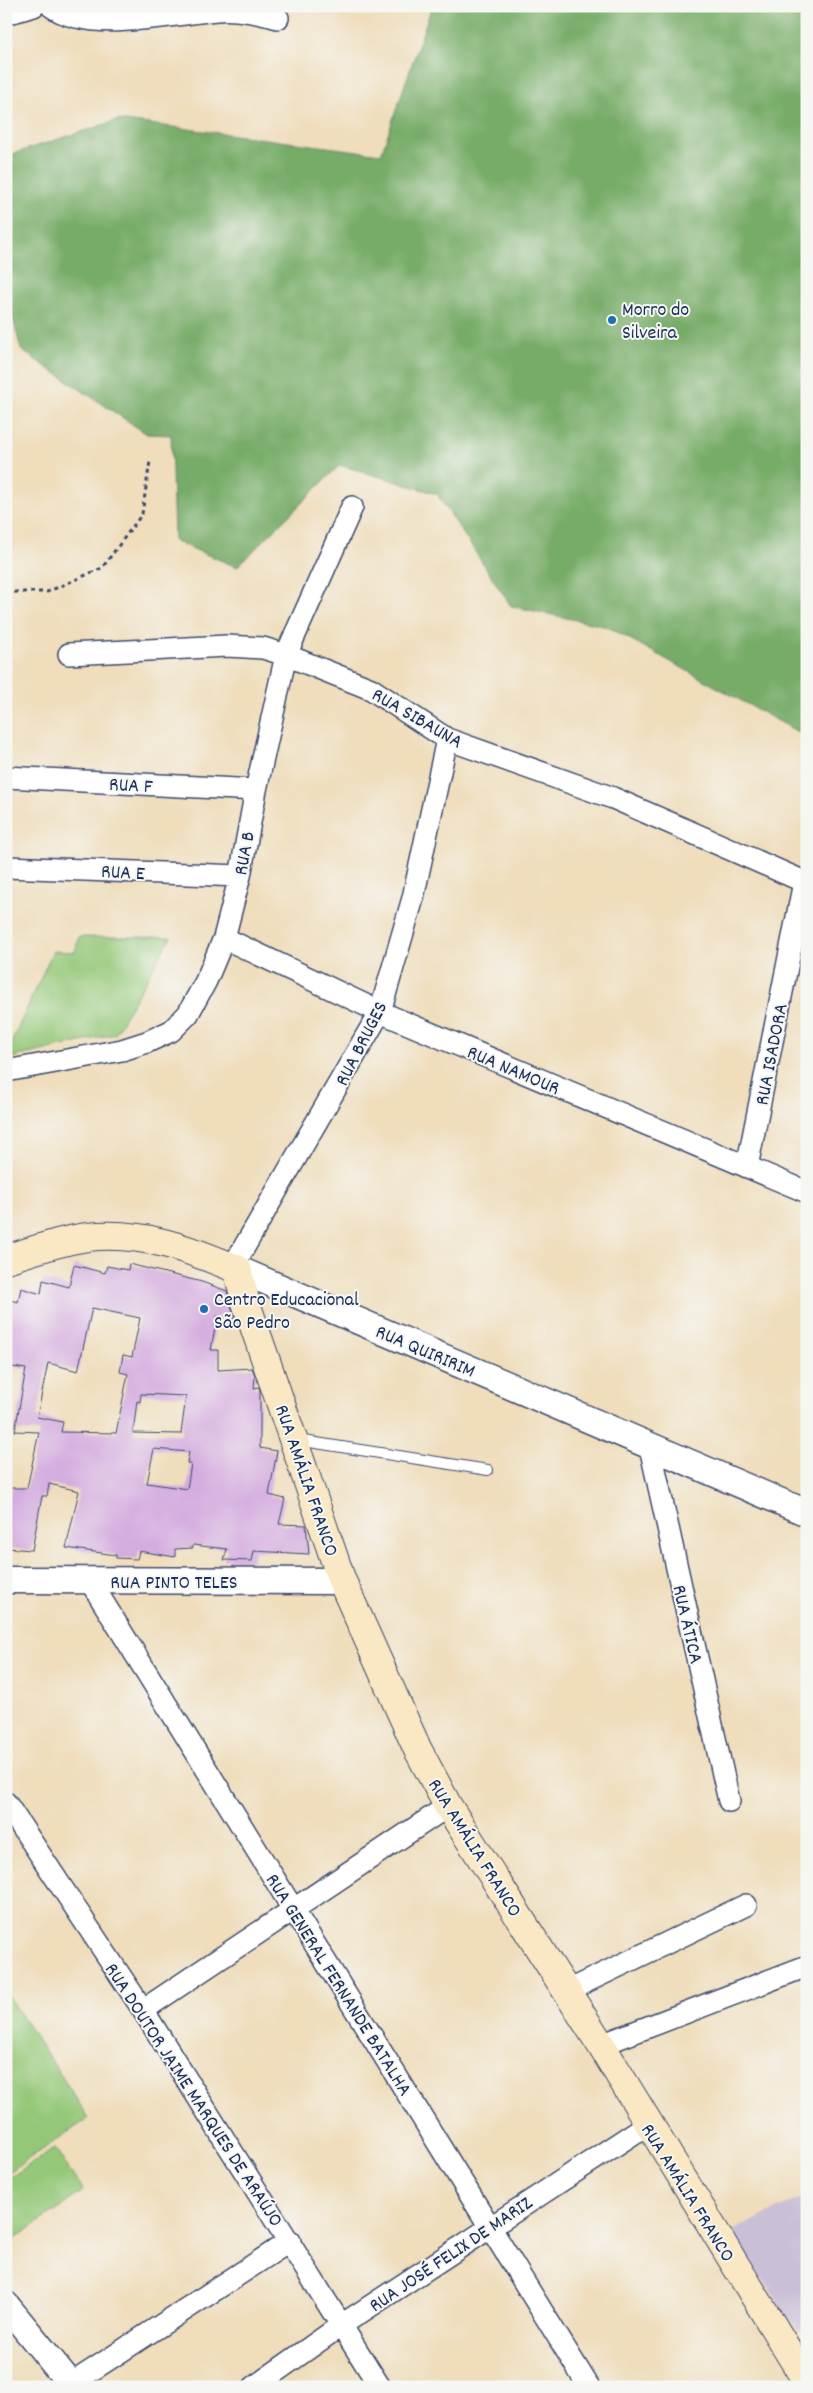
<svg xmlns="http://www.w3.org/2000/svg" width="813" height="2393" font-family="Dekko,sans-serif">
	<rect width="100%" height="100%" fill="#f6f6f2"/>
	<filter id="ink" filterUnits="userSpaceOnUse"><feTurbulence type="fractalNoise" baseFrequency=".02" numOctaves="2"/><feDisplacementMap in="SourceGraphic" scale="10" xChannelSelector="R" yChannelSelector="G"/><feConvolveMatrix kernelMatrix="1 2 1 2 8 2 1 2 1" color-interpolation-filters="sRGB"/></filter>
	<filter id="wash" filterUnits="userSpaceOnUse"><feTurbulence type="fractalNoise" baseFrequency=".0096" numOctaves="4" result="noise"/><feDisplacementMap in="SourceGraphic" scale="20" xChannelSelector="R" yChannelSelector="G"/><feGaussianBlur stdDeviation="1.12" result="paint"/><feColorMatrix in="noise" values="0 0 0 0 0 0 0 0 0 0 0 0 0 0 0 0 0 1.4 0 .05"/><feComposite in="paint" operator="in"/></filter>
	<g filter="url(#wash)">
		<rect width="100%" height="100%" fill="#efddbb"/>
		<path fill="#c9bfd7" d="M807,2195V2333L796,2329L730,2232Z"/>
		<path fill="#94c878" stroke="#587c6b" d="M79,937H171L115,1034L6,1059V1054L53,951L75,952Z
			M6,1992L89,2118L6,2174Z
			M55,2148L83,2191L6,2245V2180Z"/>
		<path fill="#77ac68" stroke="#496e63" d="M432,6H807V737L608,627L511,606L437,494L340,465L237,567L174,541L171,435L147,434L21,350L6,290V156L118,120L381,154Z"/>
		<g id="blocks">
			<path fill="#d4acdf" fill-rule="evenodd" d="M129,1264L202,1282L227,1291L235,1319L217,1316L211,1350H218V1370L252,1368L255,1376L254,1388L259,1387L260,1391V1448L277,1451L269,1495L285,1499L279,1524L306,1525L309,1554L254,1551L252,1561L224,1560L227,1549L193,1545V1548L175,1549V1557L139,1551L137,1559L116,1558V1555L66,1548L79,1491L49,1484L47,1496H42L32,1550L6,1548V1488H27L39,1432L15,1431L26,1369L6,1366V1299L18,1302L21,1288L41,1294L43,1280L69,1287L74,1265L105,1273L107,1266L128,1270ZM92,1308L140,1318L132,1357L123,1355L120,1372L128,1374L116,1433L61,1432L63,1422L37,1417L48,1363L78,1371ZM141,1394L186,1396L181,1434L133,1433L137,1401L140,1402ZM154,1449L189,1452L187,1463L191,1464L187,1489L147,1483Z"/>
		</g>
	</g>
	<g filter="url(#ink)">
		<use href="#blocks" fill-opacity="0" stroke="#3b496c" stroke-width="1"/>
		<g fill="none" stroke-linecap="round" stroke-linejoin="round">
			<defs>
				<path id="service" d="M297,1440L488,1470"/>
				<path id="minor" d="M51,6C89,34 171,14 217,10C237,8 258,13 278,18
					M6,14L34,6
					M69,654L227,646L263,648L286,655L371,689L447,739L613,798L807,883
					M6,777L256,790
					M6,867L240,876
					M224,938L380,1012L807,1192
					M6,1071L122,1050L147,1042L171,1031L188,1014L206,981L224,938L240,876L256,790L286,655L352,507
					M747,1167L804,882
					M237,1269L239,1256L380,1012L413,898L447,739
					M650,1447L729,1801
					M90,1581L589,2387
					M6,1803L143,2010L380,2387
					M567,1991L746,1905
					M143,2010L448,1806
					M601,2045L807,1966
					M71,2384L290,2241
					M254,2387L343,2324L648,2124"/>
				<path id="tertiary" d="M237,1269L807,1513
					M6,1580L342,1581
					M6,2305L73,2387"/>
				<path id="secondary" d="M6,1259C33,1251 61,1240 88,1237C142,1231 189,1249 237,1269L246,1303L342,1581L417,1748L448,1806L601,2045L807,2382"/>
			</defs>
			<use href="#service" stroke="#3b496c" stroke-width="12"/>
			<use href="#minor" stroke="#3b496c" stroke-width="24"/>
			<use href="#tertiary" stroke="#3b496c" stroke-width="29"/>
			<use href="#secondary" stroke="#3b496c" stroke-width="30"/>
			<path stroke="#3b496c" stroke-width="3" stroke-dasharray="4 4" stroke-linecap="butt" d="M6,592H47L102,568L142,514L150,461"/>
			<use href="#service" stroke="#fff" stroke-width="10"/>
			<use href="#minor" stroke="#fff" stroke-width="21"/>
			<use href="#tertiary" stroke="#fff" stroke-width="26"/>
			<use href="#secondary" stroke="#fae7c3" stroke-width="28"/>
		</g>
	</g>
	<g fill="#1f6fb2" stroke="#f6f6f2" stroke-width="2">
		<circle cx="612" cy="320" r="5"/>
		<circle cx="204" cy="1309" r="5"/>
	</g>
	<g text-anchor="middle" stroke-width="4" stroke-linejoin="round" paint-order="stroke">
		<g font-size="20" fill="#1b2f5e" stroke="#f6f6f2" text-anchor="start">
			<text x="622" y="315">Morro do<tspan x="622" dy="23">Silveira</tspan></text>
			<text x="214" y="1305">Centro Educacional<tspan x="214" dy="23">São Pedro</tspan></text>
		</g>
		<g font-size="20" fill="#1b2f5e" stroke="#f6f6f2">
			<text transform="translate(418 717) rotate(30)" y="7">RUA SIBAUNA</text>
			<text transform="translate(131 784) rotate(3)" y="7">RUA F</text>
			<text transform="translate(243 853) rotate(-79)" y="7">RUA B</text>
			<text transform="translate(123 871) rotate(3)" y="7">RUA E</text>
			<text transform="translate(360 1043) rotate(-63)" y="7">RUA BRUGES</text>
			<text transform="translate(770 1054) rotate(-79)" y="7">RUA ISADORA</text>
			<text transform="translate(514 1069) rotate(23)" y="7">RUA NAMOUR</text>
			<text transform="translate(426 1350) rotate(23)" y="7">RUA QUIRIRIM</text>
			<text transform="translate(308 1480) rotate(71)" y="7">RUA AMÁLIA FRANCO</text>
			<text x="174" y="1588">RUA PINTO TELES</text>
			<text transform="translate(689 1624) rotate(77)" y="7">RUA ÁTICA</text>
			<text transform="translate(476 1847) rotate(58)" y="7">RUA AMÁLIA FRANCO</text>
			<text transform="translate(340 1984) rotate(58)" y="7">RUA GENERAL FERNANDE BATALHA</text>
			<text transform="translate(195 2094) rotate(57)" y="7">RUA DOUTOR JAIME MARQUES DE ARAÚJO</text>
			<text transform="translate(689 2192) rotate(58)" y="7">RUA AMÁLIA FRANCO</text>
			<text transform="translate(450 2253) rotate(-34)" y="7">RUA JOSÉ FELIX DE MARIZ</text>
		</g>
	</g>
	<rect width="813" height="2393" fill="none" stroke="#f6f6f2" stroke-width="25"/>
</svg>
